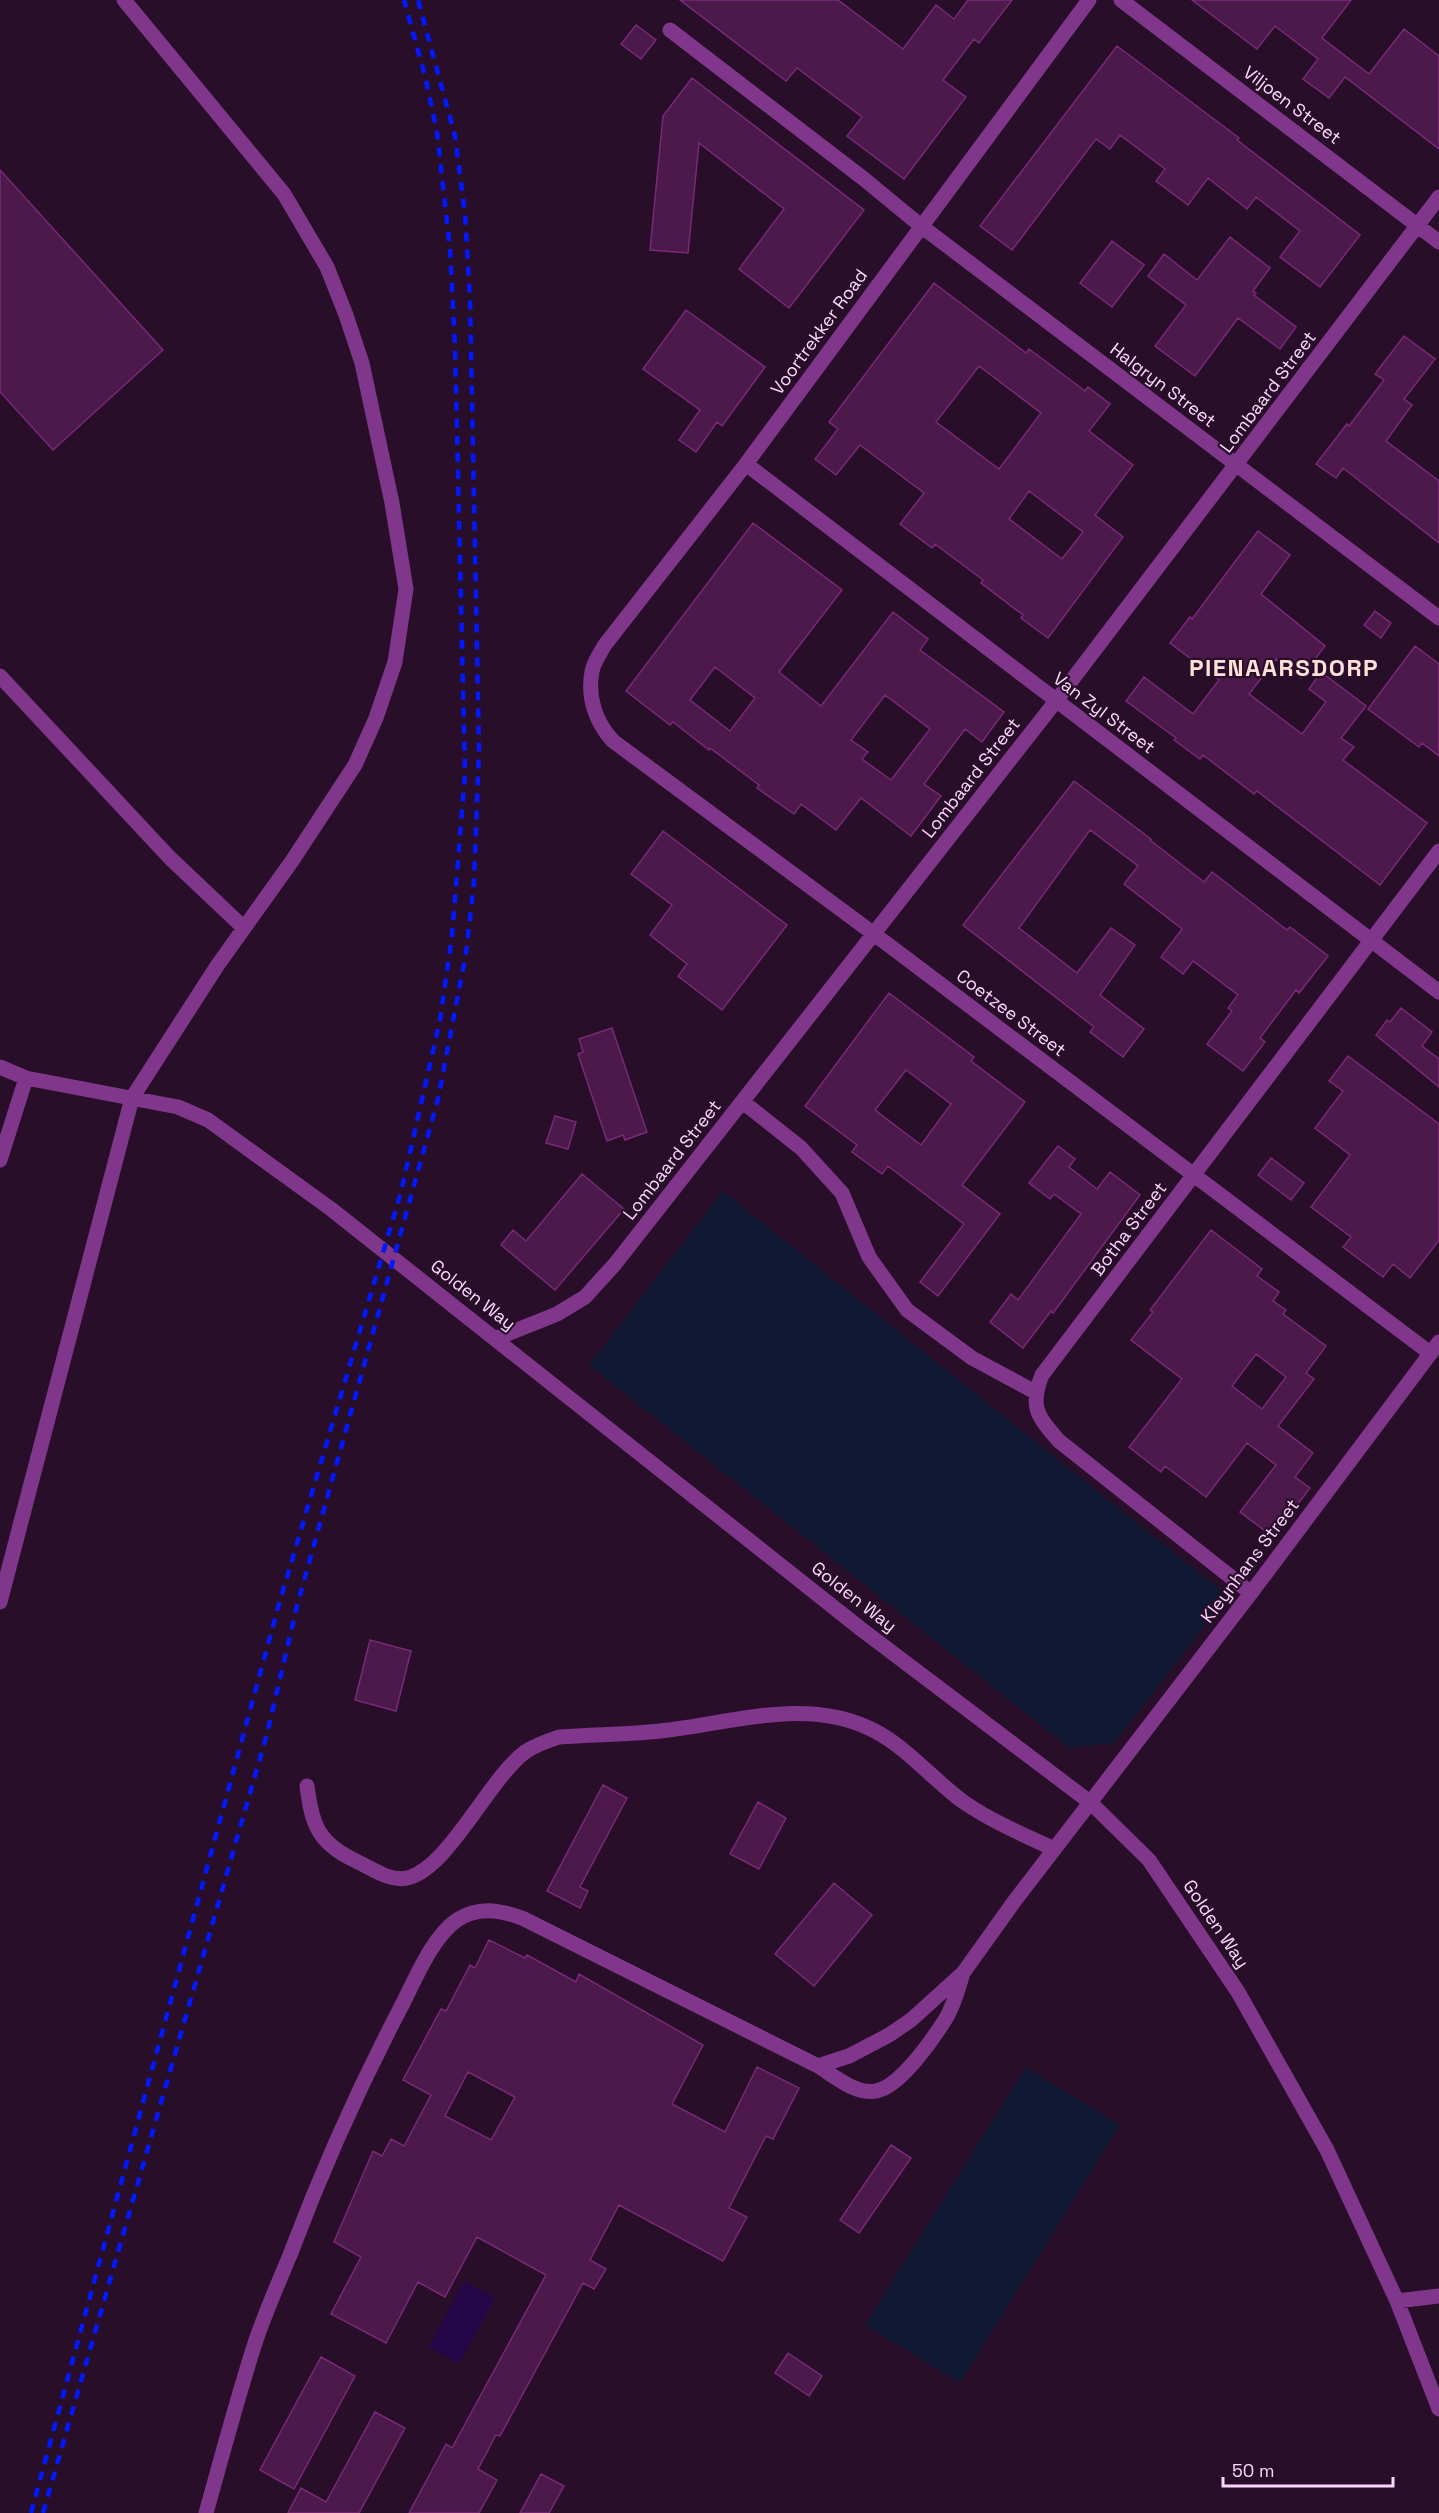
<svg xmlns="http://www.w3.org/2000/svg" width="1439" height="2513" font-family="'Space Grotesk',sans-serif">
	<rect width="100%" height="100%" fill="#290e29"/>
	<path fill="#111833" d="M723,1191L1228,1596L1114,1743L1069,1748L589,1365Z
		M1026,2067L1120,2125L960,2383L865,2325Z"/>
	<path fill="#250749" d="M464,2281L495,2298L459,2364L429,2347Z"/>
	<path fill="#4b194a" stroke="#792978" stroke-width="1.5" fill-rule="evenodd" d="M680,0H838L903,49L936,5L954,19L968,0H1012L979,43L974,39L943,80L966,97L904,179L847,136L862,117L797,68L786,81Z
		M1192,0H1351L1322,38L1369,74L1404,29L1439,56V149L1345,77L1329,98L1303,79L1318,59L1275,26L1257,49Z
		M636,25L656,40L641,59L621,44Z
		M1117,46L1239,138L1237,140L1360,235L1320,287L1280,257L1300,231L1256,197L1247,209L1208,178L1188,205L1156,181L1165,169L1120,135L1110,149L1096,139L1012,250L980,226Z
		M692,78L864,210L789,308L739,269L784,209L699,143L688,253L650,250L663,116Z
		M0,170L163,350L53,450L0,392Z
		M1230,237L1270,268L1253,291L1256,293L1254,295L1296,327L1280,349L1238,318L1195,376L1155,346L1186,305L1148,276L1164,254L1197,280Z
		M1112,241L1144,265L1112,307L1080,283Z
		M934,283L1026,353L1029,349L1085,391L1088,387L1110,404L1089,431L1133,465L1095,515L1123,537L1048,638L1021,618L1023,615L981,583L983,580L935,544L932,548L900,524L924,493L860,445L836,475L815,459L838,429L829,422ZM979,366L1041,413L999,469L936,422ZM1029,491L1083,532L1062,559L1009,519Z
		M686,310L765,367L722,426L717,422L696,452L679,440L700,410L643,369Z
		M1404,336L1435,359L1404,399L1412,405L1386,441L1439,481V543L1343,468L1336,478L1316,464L1347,424L1349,426L1384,380L1375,374Z
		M753,523L842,590L779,672L821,706L893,612L928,639L920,650L1004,712L982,742L965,729L924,784L941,796L911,836L861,798L836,830L801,804L794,814L757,788L759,785L710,748L709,750L673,722L670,725L626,691ZM715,667L755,698L730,731L690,700ZM885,695L930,729L891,780L862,759L868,752L851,740Z
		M1258,531L1290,555L1261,594L1325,646L1301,678L1276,659L1249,694L1302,734L1326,702L1309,689L1321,672L1366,706L1341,738L1354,747L1343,760L1427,823L1380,885L1257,791L1254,794L1203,755L1200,759L1174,740L1176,738L1126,701L1144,677L1193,714L1219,680L1170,643L1190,617L1192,619Z
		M1375,611L1391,623L1381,638L1364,625Z
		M1415,646L1439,664V756L1422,743L1419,747L1368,709Z
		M1074,781L1151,839L1150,840L1204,882L1212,872L1287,930L1290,927L1328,956L1299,993L1296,990L1260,1038L1265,1042L1243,1071L1207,1044L1232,1011L1228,1008L1238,995L1193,961L1183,974L1161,957L1182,929L1124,884L1138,866L1090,830L1019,928L1077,973L1111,928L1135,945L1100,995L1144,1029L1123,1057L1090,1032L1094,1027L963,925Z
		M663,831L787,925L722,1010L678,976L687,964L650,935L672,905L631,874Z
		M889,993L974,1057L971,1061L1025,1102L962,1185L1000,1214L938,1296L920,1282L964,1224L888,1166L882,1174L852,1152L857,1145L805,1106ZM906,1070L951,1104L921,1145L875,1110Z
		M1401,1008L1432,1032L1422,1046L1439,1059V1087L1376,1035L1387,1020L1390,1022Z
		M612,1028L647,1132L625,1140L623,1135L607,1141L578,1054L583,1052L579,1039Z
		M1348,1056L1439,1124V1240L1410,1278L1393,1264L1383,1277L1343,1247L1351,1237L1311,1207L1350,1155L1315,1128L1343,1091L1329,1081Z
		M555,1116L576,1122L568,1149L546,1143Z
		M1058,1146L1075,1159L1069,1167L1097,1189L1110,1172L1140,1195L1053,1313L1051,1311L1023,1348L990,1322L1011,1294L1018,1300L1081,1214L1054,1194L1050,1199L1029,1183Z
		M1271,1158L1304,1183L1291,1200L1258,1175Z
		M582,1174L624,1209L555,1290L501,1245L513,1230L526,1241Z
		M1211,1230L1262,1269L1257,1276L1279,1292L1273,1301L1286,1310L1283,1314L1326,1346L1306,1373L1314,1379L1278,1426L1313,1453L1295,1477L1310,1488L1273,1537L1240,1512L1276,1465L1247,1443L1206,1497L1165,1466L1161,1472L1129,1447L1182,1379L1131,1340L1153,1312L1150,1310ZM1256,1354L1286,1377L1262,1409L1232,1386Z
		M370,1640L411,1651L396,1711L355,1700Z
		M603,1785L627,1798L580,1887L588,1891L580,1908L547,1891Z
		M758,1802L786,1818L759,1869L730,1854Z
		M834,1883L872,1915L814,1986L775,1954Z
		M489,1940L525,1958L527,1955L576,1982L579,1974L703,2045L672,2104L725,2132L757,2067L799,2088L773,2139L766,2136L729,2208L747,2217L723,2261L619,2205L590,2260L606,2269L594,2289L583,2283L500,2436L496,2435L478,2469L497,2480L479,2513H409L446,2444L452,2448L546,2275L477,2237L445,2297L418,2282L386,2343L331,2314L361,2257L334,2242L373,2151L382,2156L391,2139L404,2146L431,2095L403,2080L441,2009L446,2011L470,1965L475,1968ZM468,2072L515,2097L491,2140L445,2116Z
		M891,2145L911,2158L859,2233L840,2220Z
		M788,2353L822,2376L809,2396L775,2373Z
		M321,2357L355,2376L294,2489L260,2470Z
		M375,2412L405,2428L359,2513H288L301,2488L326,2502Z
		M541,2474L564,2486L549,2513H520Z"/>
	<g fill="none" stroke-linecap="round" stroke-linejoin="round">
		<path stroke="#7f368b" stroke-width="15" d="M1089,0L746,464L604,646C600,654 593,663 592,672C587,697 596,723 613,741L874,934L1430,1353
			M1121,0L1439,242
			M670,30L864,179L921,226L1439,618
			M746,464L1439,992
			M0,676L170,858L244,928
			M0,1067L26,1078L178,1107L208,1120L331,1209L861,1629L1091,1803L1149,1860L1238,1992L1327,2150L1397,2301L1439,2409
			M743,1102L801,1148L842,1193L869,1257L907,1310L972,1358L1035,1392
			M0,1160L26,1078
			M497,1338L557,1314L585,1297L615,1264L1056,701L1439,197
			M1251,1593L1059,1441C1038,1417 1029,1407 1042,1375L1439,851
			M0,1602L132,1098L217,966L292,861L355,765L376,718L395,662L406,589L392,503L362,363L346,315L327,267L284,194L124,0
			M307,1786C312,1825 318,1843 356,1861C371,1868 390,1882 407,1878C448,1869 488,1780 525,1752C535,1745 547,1741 559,1737C595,1734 632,1735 668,1730C735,1722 809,1697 873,1730C907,1747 934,1781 965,1803C993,1822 1024,1835 1054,1849
			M818,2066L849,2056L889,2035L911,2020L963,1973L1013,1903L1251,1593L1439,1342
			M1397,2301L1439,2296
			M206,2513C222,2456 237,2399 255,2343C265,2313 278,2284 290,2255C322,2170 359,2087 401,2007C415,1980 432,1937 457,1920C478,1906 500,1910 522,1918L818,2066C834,2076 856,2095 876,2091C900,2087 932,2040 945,2020C954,2006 958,1989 963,1973"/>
		<path stroke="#0218ff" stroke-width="4.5" stroke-dasharray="9 8" stroke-linecap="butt" d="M31,2513L279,1604L401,1192L440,1020L452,936L465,773L455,346L450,249L437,132L425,76L404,0
			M43,2513L267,1734L297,1606L438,1099L466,953L474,882L479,748L470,299L465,214L455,136L418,0"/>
	</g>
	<g text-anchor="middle" stroke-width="4.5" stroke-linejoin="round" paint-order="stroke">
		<g font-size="18" fill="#fcd6ff" stroke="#290e29">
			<text transform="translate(1292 105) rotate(37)" y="6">Viljoen Street</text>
			<text transform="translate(819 332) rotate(-54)" y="6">Voortrekker Road</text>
			<text transform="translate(1163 385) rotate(37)" y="6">Halgryn Street</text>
			<text transform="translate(1268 392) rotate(-53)" y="6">Lombaard Street</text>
			<text transform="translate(1104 713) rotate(37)" y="6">Van Zyl Street</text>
			<text transform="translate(971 778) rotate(-52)" y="6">Lombaard Street</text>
			<text transform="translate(1011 1013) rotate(37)" y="6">Coetzee Street</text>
			<text transform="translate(672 1160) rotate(-52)" y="6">Lombaard Street</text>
			<text transform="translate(1129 1229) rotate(-53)" y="6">Botha Street</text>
			<text transform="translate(473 1295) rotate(38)" y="6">Golden Way</text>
			<text transform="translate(1250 1561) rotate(-53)" y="6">Kleynhans Street</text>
			<text transform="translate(854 1597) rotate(38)" y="6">Golden Way</text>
			<text transform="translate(1216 1924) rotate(56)" y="6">Golden Way</text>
		</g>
		<g font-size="24" font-weight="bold" letter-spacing="1.5" fill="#ffdfd8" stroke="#290e29">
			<text x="1284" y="676">PIENAARSDORP</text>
		</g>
	</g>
	<path d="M1223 2477v9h170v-9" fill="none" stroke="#fcd6ff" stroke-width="3"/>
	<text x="1232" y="2477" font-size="18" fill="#fcd6ff" stroke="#290e29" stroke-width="4.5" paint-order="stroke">50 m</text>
</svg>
